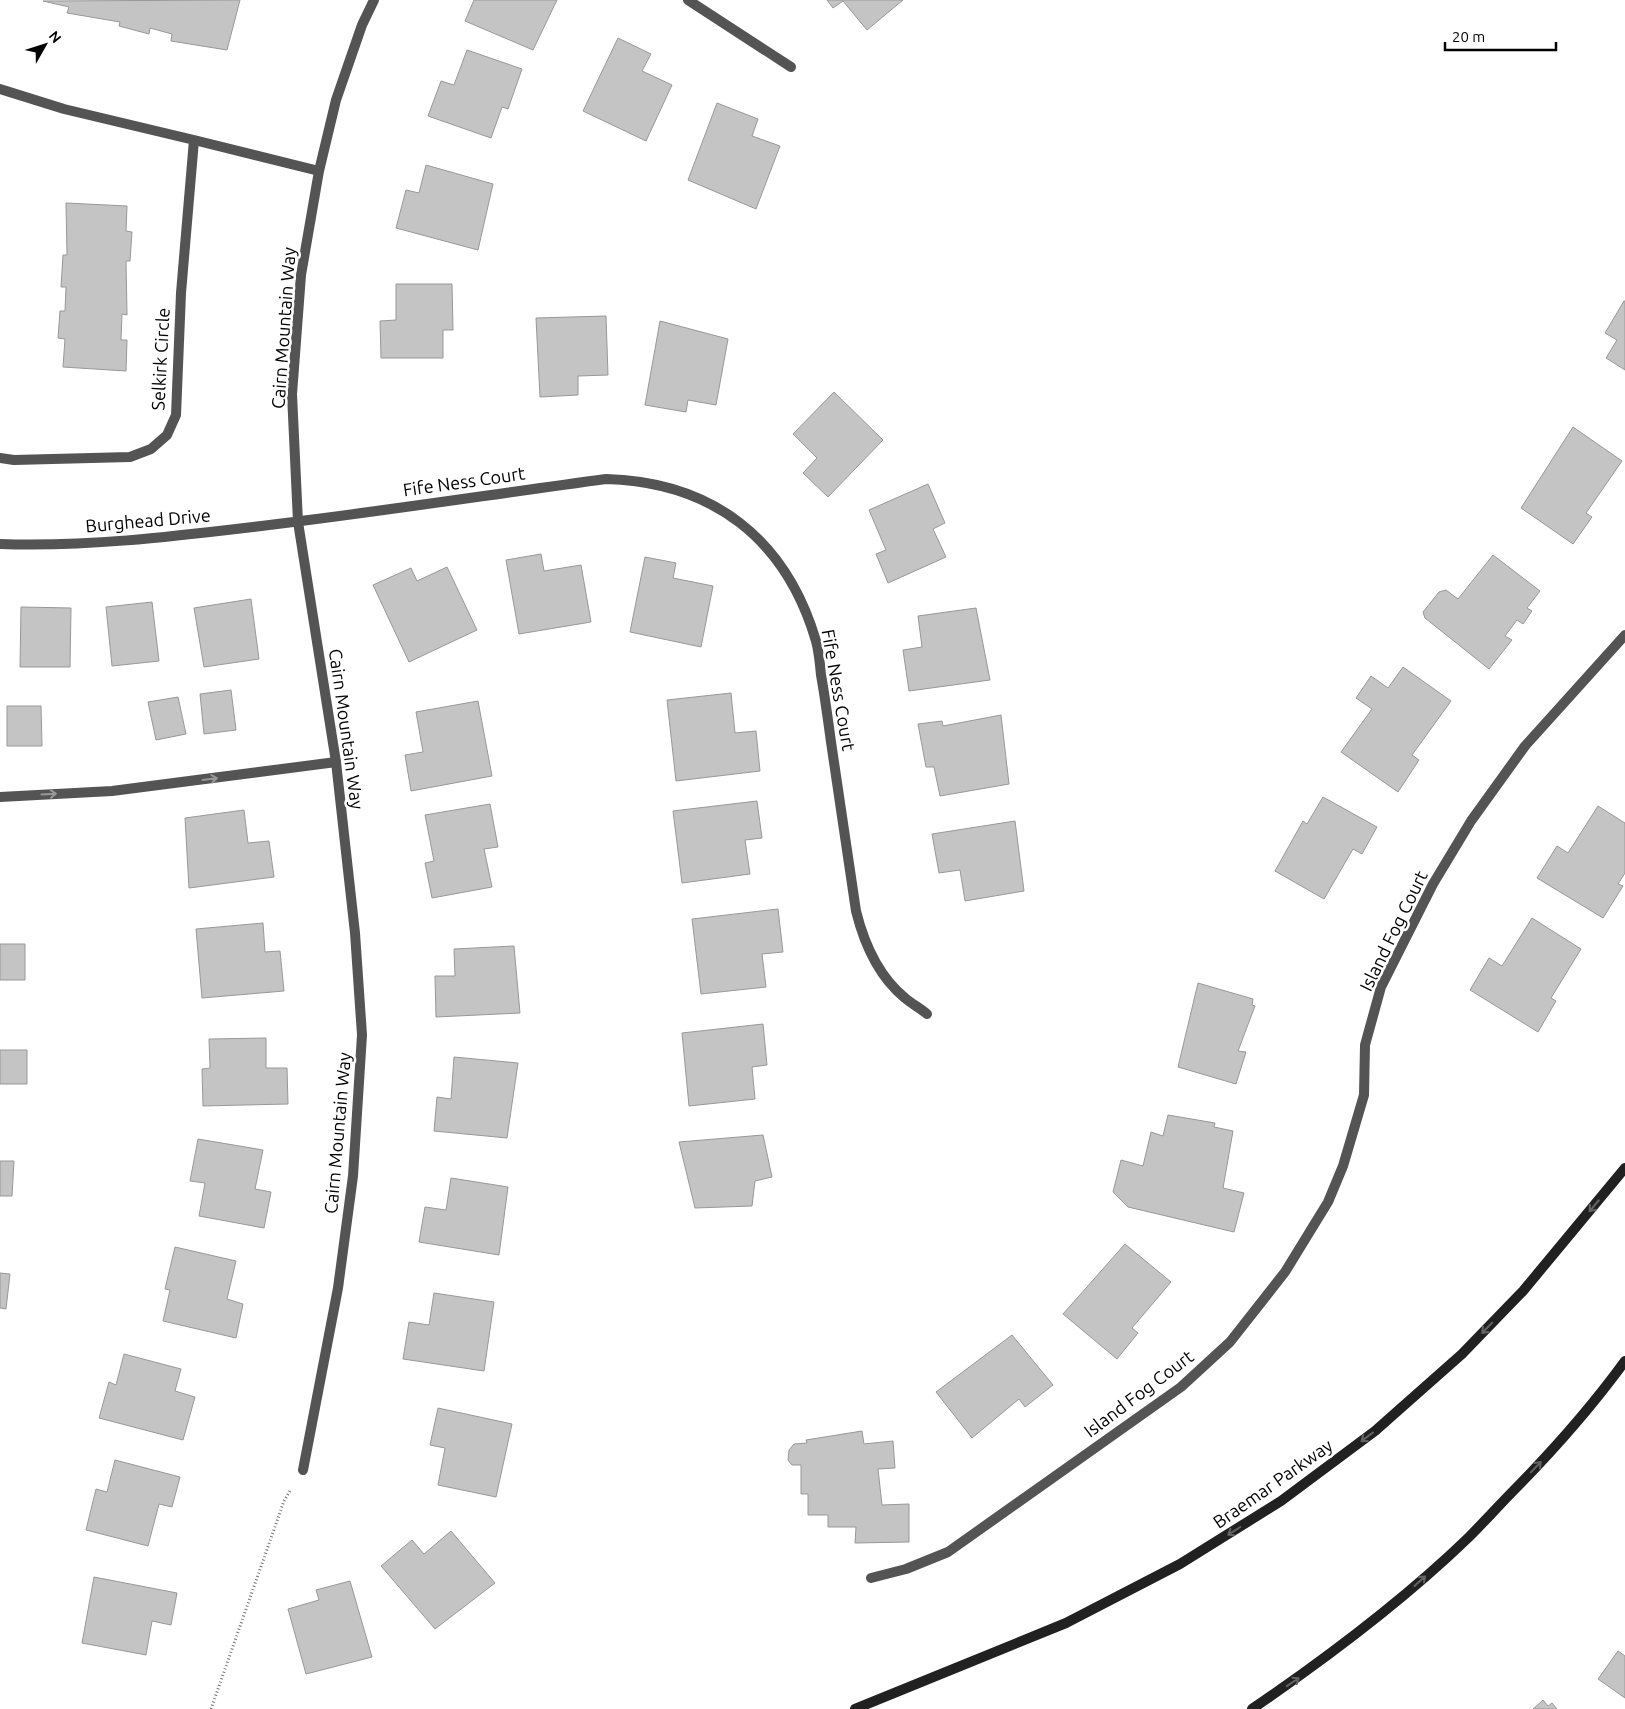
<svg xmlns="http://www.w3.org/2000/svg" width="1625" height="1709" font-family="Ubuntu,sans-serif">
	<rect width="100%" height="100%" fill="#fff"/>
	<path fill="#c4c4c4" stroke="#989898" d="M240,0L227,50L171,41L172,34L150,28L149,34L119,26L120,22L67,13L69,7L43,1Z
		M474,0H557L533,50L465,21Z
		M827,0H903L867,30L843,1L833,8Z
		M618,38L651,54L642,71L672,85L646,141L583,111Z
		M467,50L522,69L508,109L502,107L491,138L428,116L441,81L454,85Z
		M717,103L758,119L752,136L780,146L756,209L688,180Z
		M426,165L493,184L478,250L396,228L406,190L419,193Z
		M66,203L127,206L126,231L132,232L130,261H126L127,315L122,314L121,340H127L126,371L63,367L65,339L58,338L60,311H65L66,287H61L63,255H67Z
		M396,284H452L453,330H443V358H381L380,321L396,320Z
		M1624,301H1625V370L1606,358L1617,340L1605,333Z
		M606,316L608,375L578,376V395L540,397L536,318Z
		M660,321L728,339L716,405L688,400L686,412L645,405Z
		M834,392L883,440L828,497L803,473L817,458L793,434Z
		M1573,427L1622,461L1586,513L1592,517L1573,544L1521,508Z
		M928,484L945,523L933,529L946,557L888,583L876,554L886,550L869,510Z
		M541,554L544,571L581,565L591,622L519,634L506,560Z
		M1493,555L1540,591L1527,608L1532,611L1523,624L1517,620L1505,636L1512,640L1489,669L1425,618L1423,612L1439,592L1446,590L1458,599Z
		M645,557L676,563L673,578L713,586L701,647L630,632Z
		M447,567L477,630L409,662L373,585L411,568L417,581Z
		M251,599L259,659L204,667L194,608Z
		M152,602L159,661L112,666L106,607Z
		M21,607L71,608L70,667H20Z
		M976,608L990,680L909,691L903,650L922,647L918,616Z
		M1403,667L1451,701L1412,755L1419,760L1398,792L1341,752L1372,709L1356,698L1371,676L1388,688Z
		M231,690L236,730L204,734L200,694Z
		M731,693L735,733L756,731L760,771L676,781L667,700Z
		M178,697L186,734L156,740L148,702Z
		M478,701L492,776L411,791L405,755L423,752L416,712Z
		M7,706H41L42,746H7Z
		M1001,715L1009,784L940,796L934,767H926L918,724L942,721L943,726Z
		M1323,797L1377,827L1362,854L1353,849L1324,899L1275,871L1303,821L1307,824Z
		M757,801L762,838L745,840L750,874L682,883L673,811Z
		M490,804L498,847L484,849L492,887L432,898L425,863L434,861L425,815Z
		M1598,806L1625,823V873L1618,884L1623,886L1603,918L1537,878L1557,846L1568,853Z
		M244,810L248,843L269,841L274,877L189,888L185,818Z
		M1015,821L1024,891L965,901L960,870L939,873L932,834Z
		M778,909L783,952L762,954L766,987L701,994L692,919Z
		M1532,918L1581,949L1551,998L1556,1001L1538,1032L1470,990L1489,958L1502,966Z
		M263,923L265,952L280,951L284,991L202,998L196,929Z
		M0,944H25V980H0Z
		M514,946L520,1013L436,1017L435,976H455L454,949Z
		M1198,983L1253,999L1252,1005L1255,1006L1238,1051L1246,1052L1236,1084L1178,1067Z
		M763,1024L767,1065L752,1067L755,1099L689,1106L682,1033Z
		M266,1038V1068H287L288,1104L203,1106L202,1069L210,1068L209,1039Z
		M0,1050H27V1084H0Z
		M454,1057L518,1063L507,1138L434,1131L437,1097L451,1099Z
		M1168,1115L1215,1123L1214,1127L1233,1131L1223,1188L1244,1193L1234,1232L1128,1207L1113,1192L1121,1160L1143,1166L1151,1132L1163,1136Z
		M763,1135L772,1177L755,1181L752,1206L695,1208L679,1142Z
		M198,1139L263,1150L255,1189L271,1192L264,1228L199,1216L205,1183L190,1181Z
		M0,1161H14L12,1196H0Z
		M451,1178L508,1187L499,1255L419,1242L425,1207L446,1210Z
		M1125,1244L1171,1282L1132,1328L1138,1333L1117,1359L1063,1314Z
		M175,1247L236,1261L227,1299L243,1304L236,1338L163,1321L170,1290L165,1289Z
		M0,1273L10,1274L6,1309L0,1308Z
		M434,1293L494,1302L484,1371L403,1359L409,1322L429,1325Z
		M1012,1335L1053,1385L1025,1407L1019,1399L972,1438L936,1392Z
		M124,1354L181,1369L175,1391L195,1397L183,1440L99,1418L109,1382L116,1385Z
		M438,1408L512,1424L496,1497L438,1485L445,1448L430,1445Z
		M862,1431L864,1444L893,1441L895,1468L878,1469L882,1505L909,1504V1542L855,1543L856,1527H828V1515H808V1494H801V1465H792L788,1460L789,1450L794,1444L807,1443L806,1440Z
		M115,1460L180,1477L172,1507L159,1504L148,1546L86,1530L96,1489L107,1492Z
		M451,1531L495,1583L435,1629L381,1566L412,1540L424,1554Z
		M94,1577L177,1593L171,1625L152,1621L146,1655L82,1643Z
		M350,1581L372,1657L306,1674L288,1609L319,1600L316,1590Z
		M1618,1651L1625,1656V1698L1598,1679Z
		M1543,1700L1548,1706L1552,1703L1557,1709H1533Z"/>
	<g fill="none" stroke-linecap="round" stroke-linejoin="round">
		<path stroke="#767676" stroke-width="3" stroke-dasharray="1 2.5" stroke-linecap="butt" d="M211,1709L284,1501L290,1491"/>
		<path stroke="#545454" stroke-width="10" d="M0,797L112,791L336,762"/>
		<path stroke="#545454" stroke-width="10" d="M688,0L791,67
			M0,89L64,109L194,140L181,293L176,415L167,435L151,449L130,457L14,460L0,458
			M194,140L319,171
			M0,544C85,547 169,537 253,527C371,513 488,495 606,479C713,482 786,539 816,641C819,652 820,664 821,675C825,697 828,720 831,742C839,798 848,855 856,911C864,943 878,976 905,998C912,1004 920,1008 927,1014
			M303,1470L338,1288L353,1176L362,1035L355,933L336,762L298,522L292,394L301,275L319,171L336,100L362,25L374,0
			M871,1578L906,1569L948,1552L1181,1387L1230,1342L1285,1272L1328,1202L1343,1166L1364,1095L1365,1045L1381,987L1433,884L1471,821L1525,746L1625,635"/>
		<path stroke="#212121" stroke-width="10" d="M855,1709L1066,1623L1180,1564L1281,1501L1375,1431L1462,1354L1523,1291L1625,1168
			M1252,1709C1328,1657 1403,1601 1469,1537C1486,1520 1502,1502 1519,1485C1557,1446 1593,1405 1625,1361"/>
	</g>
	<defs><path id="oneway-shaft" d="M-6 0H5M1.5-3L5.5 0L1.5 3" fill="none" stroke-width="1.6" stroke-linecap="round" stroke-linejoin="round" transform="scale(1.25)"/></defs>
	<g stroke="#989898">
		<use href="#oneway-shaft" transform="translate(210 779) rotate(-7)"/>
		<use href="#oneway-shaft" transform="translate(49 794) rotate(-3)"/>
	</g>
	<g stroke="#646464">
		<use href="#oneway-shaft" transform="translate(1594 1206) rotate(130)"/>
		<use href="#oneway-shaft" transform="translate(1487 1328) rotate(134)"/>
		<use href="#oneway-shaft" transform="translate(1367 1437) rotate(143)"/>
		<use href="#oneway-shaft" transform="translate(1536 1467) rotate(-46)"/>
		<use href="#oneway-shaft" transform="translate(1234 1531) rotate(148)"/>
		<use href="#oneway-shaft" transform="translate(1420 1581) rotate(-42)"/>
		<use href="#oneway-shaft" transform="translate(1293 1682) rotate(-34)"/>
	</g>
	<g text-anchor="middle" stroke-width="5" stroke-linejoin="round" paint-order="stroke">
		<g font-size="18" fill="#000" stroke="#fff">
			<text transform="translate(284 328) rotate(-86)" y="6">Cairn Mountain Way</text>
			<text transform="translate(161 359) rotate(-87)" y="6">Selkirk Circle</text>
			<text transform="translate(464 482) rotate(-8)" y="6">Fife Ness Court</text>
			<text transform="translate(148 521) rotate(-5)" y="6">Burghead Drive</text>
			<text transform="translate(838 690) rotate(80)" y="6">Fife Ness Court</text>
			<text transform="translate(346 729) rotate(82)" y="6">Cairn Mountain Way</text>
			<text transform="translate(1394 931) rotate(-64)" y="6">Island Fog Court</text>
			<text transform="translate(338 1133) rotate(-85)" y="6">Cairn Mountain Way</text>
			<text transform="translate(1139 1394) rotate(-37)" y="6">Island Fog Court</text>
			<text transform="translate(1273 1484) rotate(-35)" y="6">Braemar Parkway</text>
		</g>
	</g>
	<g transform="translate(45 45) rotate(51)" stroke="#ffffff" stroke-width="4" paint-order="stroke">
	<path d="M0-4L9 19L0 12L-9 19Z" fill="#000000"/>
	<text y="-8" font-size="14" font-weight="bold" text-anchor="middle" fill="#000000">N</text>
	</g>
	<path d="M1445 42v8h111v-8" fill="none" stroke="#000000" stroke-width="2.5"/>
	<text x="1452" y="42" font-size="15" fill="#000000" stroke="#ffffff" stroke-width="4" paint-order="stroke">20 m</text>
</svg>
